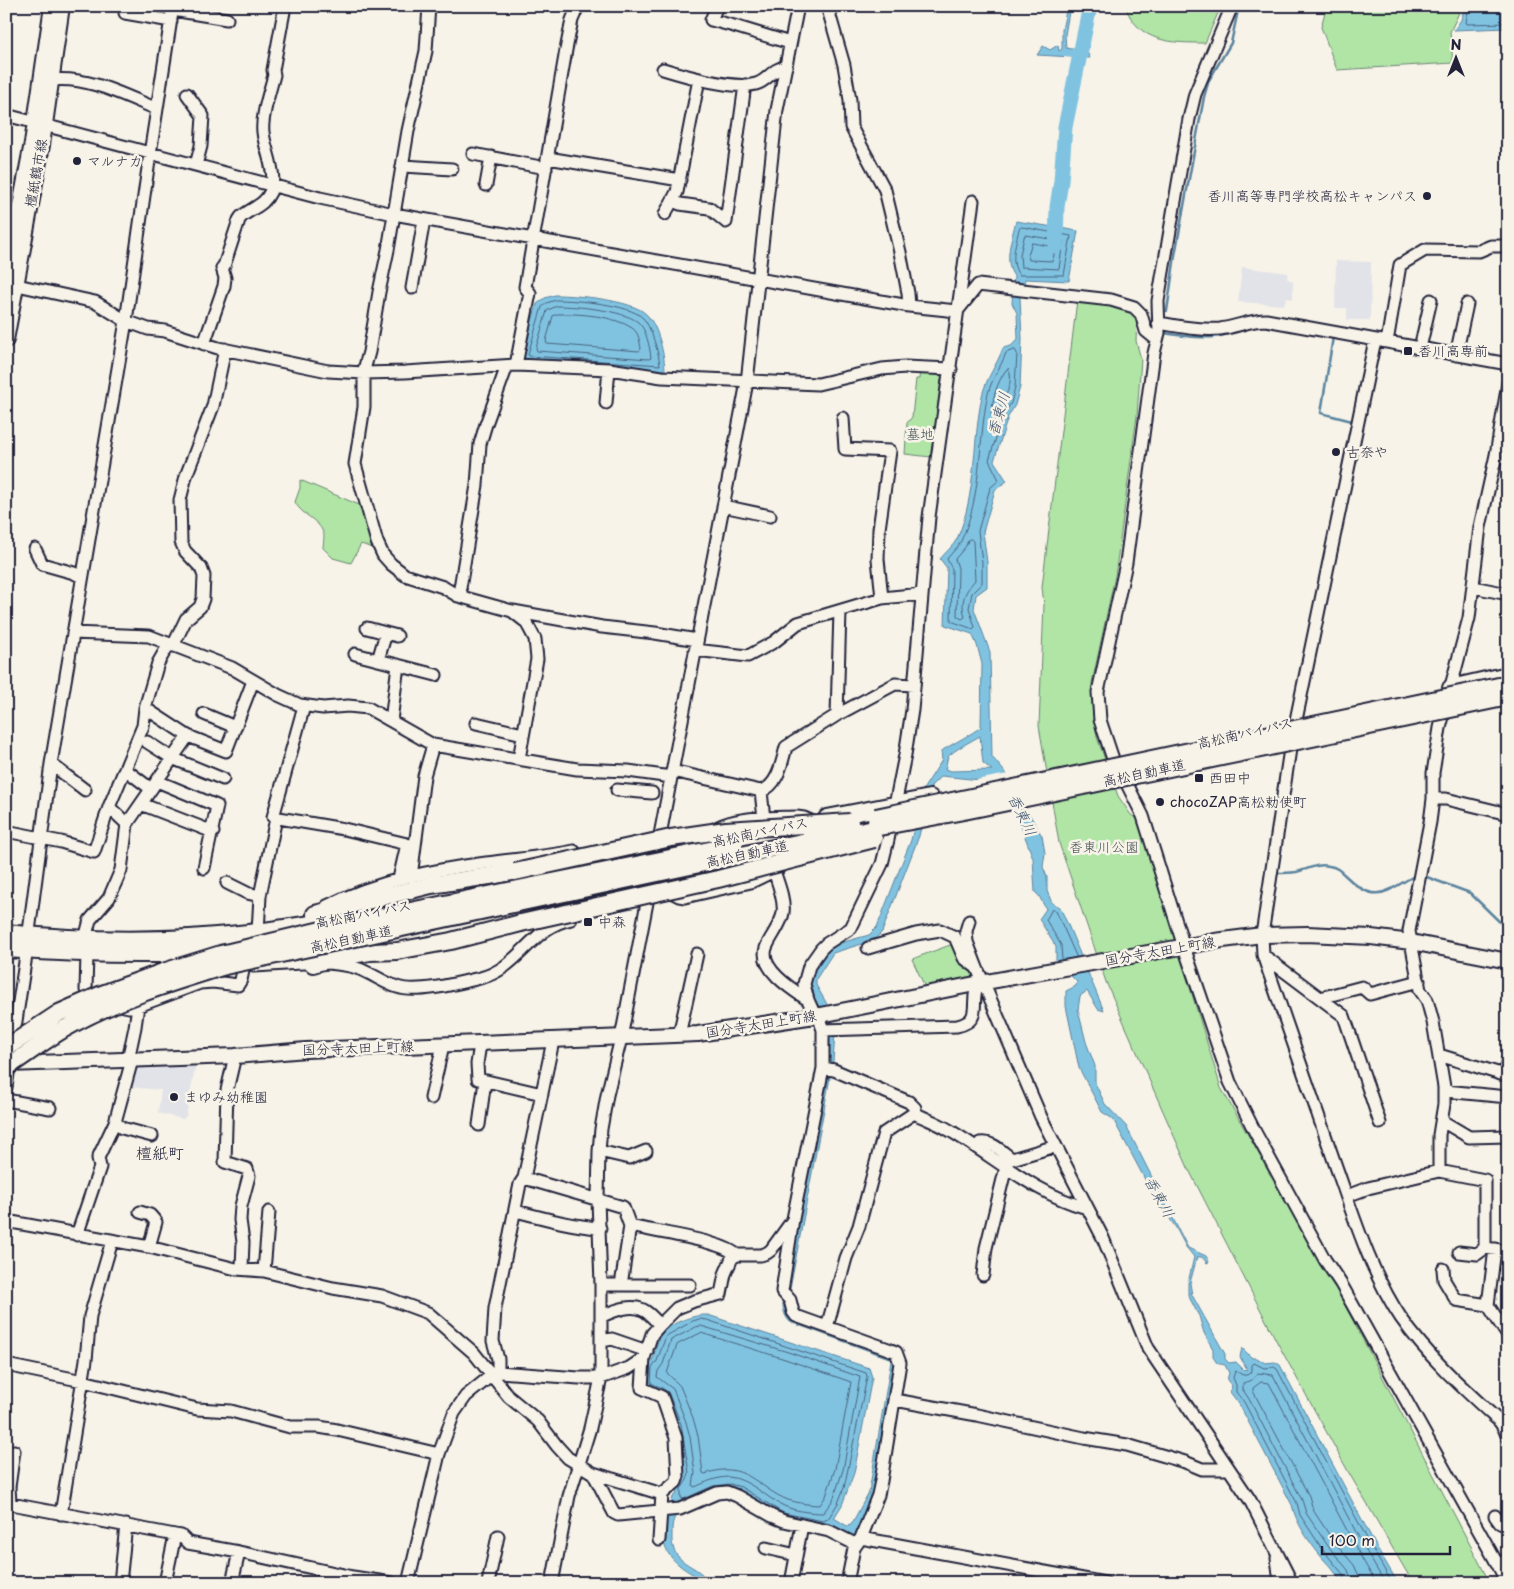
<svg xmlns="http://www.w3.org/2000/svg" width="1514" height="1589" font-family="'Playpen Sans','Klee One',sans-serif">
	<rect width="100%" height="100%" fill="#f7f3e8"/>
	<filter id="ink" filterUnits="userSpaceOnUse"><feTurbulence type="fractalNoise" baseFrequency=".02" numOctaves="2"/><feDisplacementMap in="SourceGraphic" scale="10" xChannelSelector="R" yChannelSelector="G"/><feConvolveMatrix kernelMatrix="1 2 1 2 8 2 1 2 1" color-interpolation-filters="sRGB"/></filter>
	<g filter="url(#ink)">
		<path fill="#e2e2e9" d="M1336,261L1371,262L1370,320H1347V308H1335Z
			M1242,267L1288,273L1287,279L1293,281V299L1286,298L1284,305L1238,302Z
			M196,1062L186,1116L183,1119L158,1113L161,1090L129,1087L134,1063Z"/>
		<path fill="#b0e5a6" stroke="#698470" d="M1125,6H1221L1205,43C1171,43 1139,43 1125,6Z
			M1325,6H1462L1450,32L1453,63L1337,70L1321,27L1325,12Z
			M1077,300L1129,309L1137,316L1136,341L1141,359L1137,416L1115,576L1092,683L1093,707L1097,737L1118,796L1131,815L1138,819L1221,1088L1336,1288L1490,1583H1413L1349,1473L1277,1342L1189,1170L1106,982L1059,843L1039,726L1044,605L1042,587Z
			M920,369L942,373L931,457L905,454L907,423L912,417L916,379H919Z
			M300,480L364,507L375,549L361,544L351,563L333,558L323,548C323,543 325,536 323,532C318,519 301,515 295,502L300,488Z
			M953,944L972,971L974,978L925,987L912,959Z"/>
		<path fill="#80c3e1" stroke="#5a839f" fill-rule="evenodd" d="M1067,6H1070L1065,35L1066,48L1071,49L1077,46L1085,27L1089,6H1094L1084,46L1090,58L1037,55L1043,46L1050,50L1058,45L1059,51L1062,49V30Z
			M1465,6H1508V28L1454,30L1461,20Z
			M1016,221L1078,231L1069,281L1025,279L1020,298L1022,339L1020,387L1015,405L1008,417L994,461L1007,481L995,490L983,532L987,562V587L976,595L974,609L990,652L992,757L1004,771L1042,836L1045,853L1043,867L1047,877V891L1052,903L1060,907L1068,925L1104,1011L1098,1009L1087,991L1080,996L1078,1010L1086,1042L1095,1066V1083L1105,1104L1126,1126L1188,1248L1206,1256L1209,1262L1207,1263L1202,1257H1197L1190,1283L1192,1295L1225,1354V1359L1229,1363L1236,1362L1245,1371L1247,1369L1240,1357L1242,1348L1252,1358H1257L1265,1363L1275,1362L1280,1365L1376,1546L1398,1583H1341C1336,1571 1327,1564 1319,1554C1308,1540 1296,1523 1292,1505L1239,1404L1230,1392L1232,1386L1227,1380L1229,1373L1225,1365L1217,1363L1213,1357V1349L1204,1333L1199,1316L1188,1295V1283L1194,1257L1186,1247L1176,1228L1150,1189L1113,1119L1102,1112L1079,1068L1066,1006V991L1076,986L1077,982L1056,961V947L1039,919L1046,909L1039,896L1035,892L1033,858L1016,813L1000,782L941,776L931,786L919,836L882,932L874,940L833,953L816,979V985L828,1006L835,1033L833,1062L790,1289L789,1307L896,1357L876,1495L856,1538L844,1535L828,1524L826,1527L782,1517L729,1489L679,1512C672,1519 672,1525 672,1534C670,1567 698,1562 709,1583H702C697,1576 690,1573 683,1568C659,1550 663,1539 665,1512H669L673,1497L677,1494L674,1488L683,1478L684,1473L664,1395L646,1387L647,1361L651,1362L653,1359C655,1351 657,1340 662,1333C670,1323 695,1314 708,1315L869,1368L872,1377L854,1473L842,1505L834,1518L847,1526L851,1525L869,1492L891,1361L889,1358L790,1322C780,1312 783,1298 784,1285L827,1070L828,1024L808,988L809,978L819,959L833,945L869,935L877,927L911,840L924,788L942,760L941,751L972,733L981,727L982,664L977,645L972,634L945,625L947,568L940,559C945,553 953,546 957,539C977,493 972,444 982,396C986,378 997,365 1003,348L1011,346L1018,339L1017,313L1012,303L1014,276C1003,262 1012,237 1016,221ZM980,736L983,763L992,770L951,771L945,769C947,765 946,761 948,757C952,751 973,740 980,736Z
			M555,295C576,295 632,300 646,314C658,325 665,356 665,372L526,362L523,359L522,355L537,304L545,298Z"/>
		<path fill="#f7f3e8" d="M1008,774L1031,811L1014,815L999,785L970,781Z"/>
		<g fill="none" stroke-linecap="round" stroke-linejoin="round">
			<path stroke="#48627d" stroke-width="1" d="M1469,6L1466,22L1467,24L1508,23
				M1022,227L1071,236L1064,275H1019C1009,261 1016,244 1019,229Z
				M1025,235L1063,241L1059,269L1021,267L1020,255Z
				M1032,243L1055,247L1053,261L1029,260L1028,256Z
				M556,300C576,300 629,304 643,318C651,326 659,354 660,365L529,356L528,354L542,307L547,303Z
				M557,306C577,306 622,310 638,322C646,328 650,348 651,358L649,359L537,351L536,348L547,311Z
				M558,314C579,313 615,316 632,328C639,332 640,343 641,349L639,351L547,344L546,341L553,316Z
				M1015,350L1017,353L1015,387L1011,403L1003,416L989,460L999,480L990,488L978,531L982,562V583L972,593L969,608L975,627L973,629L951,621L952,569L947,559C951,553 958,548 961,541C982,496 978,446 987,398C990,381 1000,369 1006,353Z
				M1009,369C1015,386 1001,402 996,416L993,417L991,415C993,398 996,384 1006,370Z
				M971,539L973,541L975,580C965,592 960,600 965,617L962,619L957,616L958,568L955,559L966,546L968,540Z
				M1062,960L1061,945L1046,920L1052,909L1056,911L1077,958
				M700,1319L707,1320L866,1373L867,1377L844,1488L838,1503L828,1519L823,1521L783,1513L741,1487L730,1484L713,1486L684,1499L681,1498V1489L687,1480L689,1473L681,1424L668,1392L662,1388L651,1383L652,1368L657,1361L666,1336L693,1321Z
				M701,1326L788,1352L860,1377L843,1470L833,1500L823,1513C811,1513 795,1511 784,1506C766,1498 750,1479 729,1477C717,1477 706,1482 695,1487L693,1486L695,1473L690,1437L686,1422L673,1389L657,1377L658,1371L663,1364L671,1340L696,1327Z
				M701,1333L785,1359L851,1382L835,1469L826,1496L820,1505C810,1505 798,1503 788,1500C757,1488 745,1459 705,1474L703,1473L698,1436L693,1418L680,1386L667,1373L677,1345Z
				M1346,1583L1342,1573L1323,1550L1300,1515L1297,1503L1244,1402L1236,1392V1385L1233,1378L1235,1371L1243,1375H1247L1252,1371V1365L1254,1363L1264,1368L1274,1367L1277,1369L1372,1548L1392,1583
				M1352,1583L1348,1570L1328,1546L1306,1513L1302,1500L1249,1399L1243,1390V1383L1252,1380L1258,1373L1273,1375L1366,1551L1385,1583
				M1359,1583V1576L1354,1565L1334,1542L1313,1510L1309,1496L1253,1391V1388L1261,1382L1269,1383L1360,1555L1376,1583"/>
			<path stroke="#5a839f" stroke-width="2.5" d="M1167,311L1175,255L1204,97L1209,80L1231,43L1239,6
				M1164,333C1186,336 1210,341 1230,333
				M1333,337L1321,413L1352,421L1335,503
				M1276,873C1282,873 1289,873 1296,872C1307,870 1317,863 1329,866C1338,867 1342,873 1348,878C1377,906 1387,890 1416,875
				M1424,876L1470,893L1508,930"/>
			<path stroke="#80c3e1" stroke-width="15" d="M1056,246L1057,207L1061,181L1065,127L1090,6"/>
			<defs>
				<path id="minor" d="M429,6L426,51L408,131L388,250L379,292L369,352L364,370V407L355,464L377,542L383,555L391,564L405,575L443,587L458,596L462,597
					M717,6L711,20L734,26L790,43
					M827,6L844,65L850,100L851,127L885,190L900,252L908,293L909,306
					M173,10L227,19
					M125,13L171,21
					M663,69C686,76 733,90 756,84C768,81 772,68 786,67
					M51,80C89,76 123,95 157,109
					M187,94L203,116L201,146L196,165
					M6,115L320,198L394,214L909,306L957,311
					M473,154L546,168
					M548,158L680,180
					M403,166L452,169
					M486,185L491,157
					M674,201L680,204L709,208L726,222L745,85
					M665,214L677,192L699,79
					M17,285L95,302L126,321L148,329L165,331L218,348L328,371L364,373L405,372L516,365L609,369L662,377L818,384L882,369L905,367L951,369
					M412,288L424,220
					M958,310L978,285L1111,300L1134,307L1141,314L1146,331L1157,340
					M1158,323C1178,326 1200,331 1220,329C1236,327 1250,320 1266,320L1508,364
					M1375,340L1290,749L1262,935L1263,955C1286,1023 1310,1090 1333,1158C1352,1211 1370,1272 1401,1318C1429,1358 1464,1389 1500,1422L1504,1428L1508,1438
					M1387,342L1400,265L1425,250L1479,251L1491,246H1508
					M204,344L224,286L225,278L222,268L224,266L239,220L241,217C248,211 256,208 263,202C284,183 265,154 263,132C261,116 270,91 274,75L273,70L285,6
					M1420,348L1431,300
					M1456,355L1467,304
					M516,365L530,293L525,287L566,50L572,20L578,6
					M507,366L486,424L480,444L477,485L460,588L462,597L512,611L526,622L535,639L537,659L519,759
					M606,403L609,369
					M843,418L845,449L890,451L879,529L878,559L882,598
					M723,506L770,516
					M35,549L42,564L74,573L82,577
					M1473,587L1508,594
					M513,611L602,627L655,633L697,640
					M367,628L397,636
					M73,633L149,636L232,668L278,695L300,705L323,708L348,706L368,708L433,745L577,769L628,771L671,777
					M173,646L186,619L200,607L203,599L204,576L201,568L185,551L181,542L180,500L186,476L213,406L225,349
					M695,650L748,656L774,642L798,623L882,598L922,594
					M355,654L436,675
					M378,660L386,633
					M304,706L273,817L344,829L407,844L399,879
					M204,714L235,727
					M837,715L840,611
					M391,721L398,665
					M476,723L523,734
					M188,736L226,751L253,681
					M147,742L172,758L223,779
					M1114,762L1100,720L1098,692L1126,563L1154,353L1159,333L1158,301L1189,119L1195,94L1232,6
					M51,764L85,790
					M672,771L761,791L764,819
					M130,773L151,789
					M1125,780L1143,816L1184,947L1230,1082L1255,1132L1325,1260L1341,1284L1498,1565
					M157,781L217,806L204,868
					M617,790L652,793
					M761,791C778,786 782,762 786,747L837,715L895,684L914,685
					M1433,799H1446L1508,814
					M141,804L213,832
					M127,824L109,807L143,726L145,708
					M6,831L61,842L94,852L109,807
					M698,845C716,814 766,818 797,817L804,818L811,821
					M774,871C778,883 785,900 783,913C781,925 770,937 766,948C759,969 793,990 808,1000
					M411,877L424,776L433,745
					M227,883L247,893L260,896
					M667,890L679,896L685,897L751,882L778,869
					M327,906C377,881 432,870 486,863C515,859 545,857 574,851
					M969,921L966,931L967,942L977,968L1041,1117L1103,1238L1148,1348L1250,1500L1292,1583
					M258,932L260,896L276,818
					M85,939L90,920L109,898L121,870L127,824L188,736L145,708L158,663L169,644
					M868,948L916,934L940,930L955,937L964,958L977,968
					M87,954L86,990L89,994L100,998
					M1263,955L1344,1016L1380,1123
					M253,966C282,965 315,960 344,965C364,967 379,981 397,987C417,994 459,983 480,978C519,969 532,926 571,919
					M1320,998L1362,987L1370,994L1419,981
					M115,1004L129,1007L138,1006L200,983L213,982L238,985L241,980L244,966
					M823,1030L957,1026C984,1020 969,1003 978,983
					M679,1035L697,954
					M480,1044L477,1064L478,1079L542,1094
					M1439,1055L1504,1075L1508,1059
					M235,1056L227,1090L225,1162L247,1169L249,1176L241,1206L240,1220L243,1242L242,1268
					M128,1060L135,1027L138,1006
					M823,1068L834,1070L909,1102L915,1108L914,1113C926,1119 938,1123 949,1130C995,1157 1035,1194 1087,1208
					M6,1087L25,962L51,764L126,321L150,154L173,6
					M1445,1091L1508,1097
					M431,1098L443,1045
					M6,1100L50,1108
					M1442,1121L1469,1137L1508,1136
					M115,1122L122,1128L152,1136
					M479,1125L485,1081
					M977,1148L980,1143C993,1141 1002,1152 1012,1159L1056,1146
					M599,1151L629,1158L646,1151
					M1439,1171V1135L1444,1104V1087L1433,1022L1427,1000L1420,990L1409,931L1430,822L1433,799V773L1440,728L1469,618L1480,527L1496,455L1508,383
					M524,1178L623,1207L630,1226C656,1232 719,1240 737,1255
					M1347,1196L1368,1188L1439,1171L1485,1180V1248L1508,1251
					M516,1211C543,1218 571,1226 600,1228
					M140,1212L150,1215L156,1222L149,1247
					M6,1221L149,1247L236,1269L264,1271L333,1288L382,1296L428,1313L474,1353L509,1397L538,1421L557,1446L568,1458L593,1473L662,1494L659,1540
					M77,1235L100,1167L98,1158L115,1122L132,1060
					M1495,1249L1488,1305L1508,1336
					M1459,1252L1477,1254L1485,1248
					M1443,1269L1444,1280L1456,1300L1488,1305
					M264,1271L269,1212
					M983,1275L986,1248L1006,1167
					M601,1285H690
					M621,1285L630,1226
					M602,1316C614,1311 632,1303 645,1311C650,1314 655,1320 660,1325
					M827,1327L846,1258L859,1226L884,1133L914,1113
					M602,1341L612,1339L647,1351
					M6,1365L83,1381L197,1409L231,1411L290,1427H319L337,1430L439,1454
					M498,1372V1359L493,1341L495,1308L520,1184L524,1178L553,1041
					M895,1400L977,1415L1084,1438L1127,1445L1185,1462L1202,1469H1228
					M593,1473L614,1513L618,1515L680,1509L717,1493L727,1492L737,1496L772,1516L784,1521L829,1531L855,1544
					M662,1494L676,1482L678,1476L676,1438L662,1397L642,1388L644,1358L652,1334L660,1325L677,1308L694,1301L721,1294L725,1274L732,1258L737,1255H761L767,1253L771,1250L792,1221
					M6,1503L175,1535L181,1536L188,1543L239,1552L353,1577L392,1583
					M10,1503L9,1487L14,1451
					M61,1514L86,1360L90,1316L112,1241
					M1495,1516L1500,1523L1508,1526
					M861,1538L1105,1583
					M766,1548L796,1555
					M1277,1558L1280,1583
					M120,1583L126,1525
					M165,1583L175,1535
					M232,1583L239,1552
					M408,1583L439,1454L454,1413L466,1396L492,1375L498,1372L579,1378H601L629,1368L644,1358
					M488,1583L498,1536
					M552,1583L569,1496L590,1428L601,1378V1285L598,1199L599,1151L601,1129L607,1095L621,1038L747,382L777,110L798,6
					M791,1583L802,1525
					M847,1583L854,1548L861,1538L878,1495L881,1481L900,1363L896,1352L891,1350L796,1316L793,1312L790,1300L782,1291L793,1219L823,1068V1030L818,1015L812,1009L808,1000L804,984L809,966L821,949L826,944L851,928L882,864L888,840L905,755L912,710L929,517L973,201
					M1507,1583L1498,1565L1508,1559"/>
				<path id="major" d="M6,280L32,143L52,6
					M6,340L42,145L62,6
					M9,1064L235,1056L306,1050L698,1034L821,1015L975,984L1215,941L1262,935L1307,934L1371,937L1411,942L1508,961"/>
				<path id="highway" d="M1451,688L1508,675
					M827,818L930,798
					M315,914L431,885L515,872
					M6,933C90,942 175,942 258,932C285,928 311,924 338,920
					M6,949C77,954 147,956 217,952
					M313,964L333,958L370,952L397,951L451,941L521,923"/>
			</defs>
			<use href="#minor" stroke="#22223b" stroke-width="15"/>
			<use href="#major" stroke="#22223b" stroke-width="18"/>
			<use href="#highway" stroke="#22223b" stroke-width="20"/>
			<use href="#minor" stroke="#f7f3e8" stroke-width="11"/>
			<use href="#major" stroke="#f7f3e8" stroke-width="14"/>
			<use href="#highway" stroke="#f7f3e8" stroke-width="16"/>
			<defs>
				<path id="highway-bridge" d="M876,817L1508,684
					M515,872L671,838L726,830L850,822
					M521,923L718,879L874,839
					M6,1048L59,1013L102,994L163,972L221,954L342,925L734,845
					M6,1068C26,1055 44,1041 64,1029C114,1000 170,983 225,966L811,840L969,810L1508,697"/>
			</defs>
			<use href="#highway-bridge" stroke="#22223b" stroke-width="20" stroke-linecap="butt"/>
			<use href="#highway-bridge" stroke="#f7f3e8" stroke-width="16"/>
		</g>
	</g>
	<g fill="#22223b" stroke="#f7f3e8" stroke-width="2">
		<circle cx="77" cy="161" r="5"/>
		<circle cx="1427" cy="196" r="5"/>
		<rect x="1403" y="346" width="10" height="10" rx="2.5"/>
		<circle cx="1336" cy="452" r="5"/>
		<rect x="1194" y="773" width="10" height="10" rx="2.5"/>
		<circle cx="1160" cy="802" r="5"/>
		<rect x="583" y="917" width="10" height="10" rx="2.5"/>
		<circle cx="174" cy="1097" r="5"/>
	</g>
	<g text-anchor="middle" stroke-width="5" stroke-linejoin="round" paint-order="stroke">
		<g font-size="14" fill="#22223b" stroke="#f7f3e8" text-anchor="start">
			<text x="87" y="166">マルナカ</text>
			<text x="1417" y="201" text-anchor="end">香川高等専門学校高松キャンパス</text>
			<text x="1418" y="356">香川高専前</text>
			<text x="1346" y="457">古奈や</text>
			<text x="1209" y="783">西田中</text>
			<text x="1170" y="807">chocoZAP高松勅使町</text>
			<text x="598" y="927">中森</text>
			<text x="184" y="1102">まゆみ幼稚園</text>
		</g>
		<g font-size="14" fill="#22223b" stroke="#f7f3e8">
			<text transform="translate(36 173) rotate(-80)" y="5">檀紙鶴市線</text>
			<text transform="translate(1245 733) rotate(-13)" y="5">高松南バイパス</text>
			<text transform="translate(1144 773) rotate(-12)" y="5">高松自動車道</text>
			<text transform="translate(760 832) rotate(-12)" y="5">高松南バイパス</text>
			<text transform="translate(747 854) rotate(-12)" y="5">高松自動車道</text>
			<text transform="translate(363 914) rotate(-11)" y="5">高松南バイパス</text>
			<text transform="translate(351 939) rotate(-12)" y="5">高松自動車道</text>
			<text transform="translate(1160 951) rotate(-10)" y="5">国分寺太田上町線</text>
			<text transform="translate(761 1024) rotate(-9)" y="5">国分寺太田上町線</text>
			<text transform="translate(358 1048) rotate(-2)" y="5">国分寺太田上町線</text>
		</g>
		<g font-size="14" fill="#465356" stroke="#f7f3e8">
			<text x="920" y="439">墓地</text>
			<text x="1104" y="852">香東川公園</text>
		</g>
		<g font-size="15" font-style="italic" fill="#3e526d" stroke="#f7f3e8">
			<text transform="translate(999 414) rotate(-74)" y="5">香東川</text>
			<text transform="translate(1022 815) rotate(64)" y="5">香東川</text>
			<text transform="translate(1159 1197) rotate(61)" y="5">香東川</text>
		</g>
		<g font-size="16" fill="#22223b" stroke="#f7f3e8">
			<text x="160" y="1159">檀紙町</text>
		</g>
	</g>
	<rect width="1514" height="1589" fill="none" stroke="#f7f3e8" stroke-width="25"/>
	<rect x="12" y="12" width="1489" height="1564" fill="none" stroke="#22223b" stroke-width="2" filter="url(#ink)"/>
	<g transform="translate(1456 58)" stroke="#f7f3e8" stroke-width="4" paint-order="stroke">
	<path d="M0-4L9 19L0 12L-9 19Z" fill="#22223b"/>
	<text y="-8" font-size="14" font-weight="bold" text-anchor="middle" fill="#22223b">N</text>
	</g>
	<path d="M1322 1546v8h128v-8" fill="none" stroke="#22223b" stroke-width="2.5"/>
	<text x="1329" y="1546" font-size="15" fill="#22223b" stroke="#f7f3e8" stroke-width="4" paint-order="stroke">100 m</text>
</svg>
